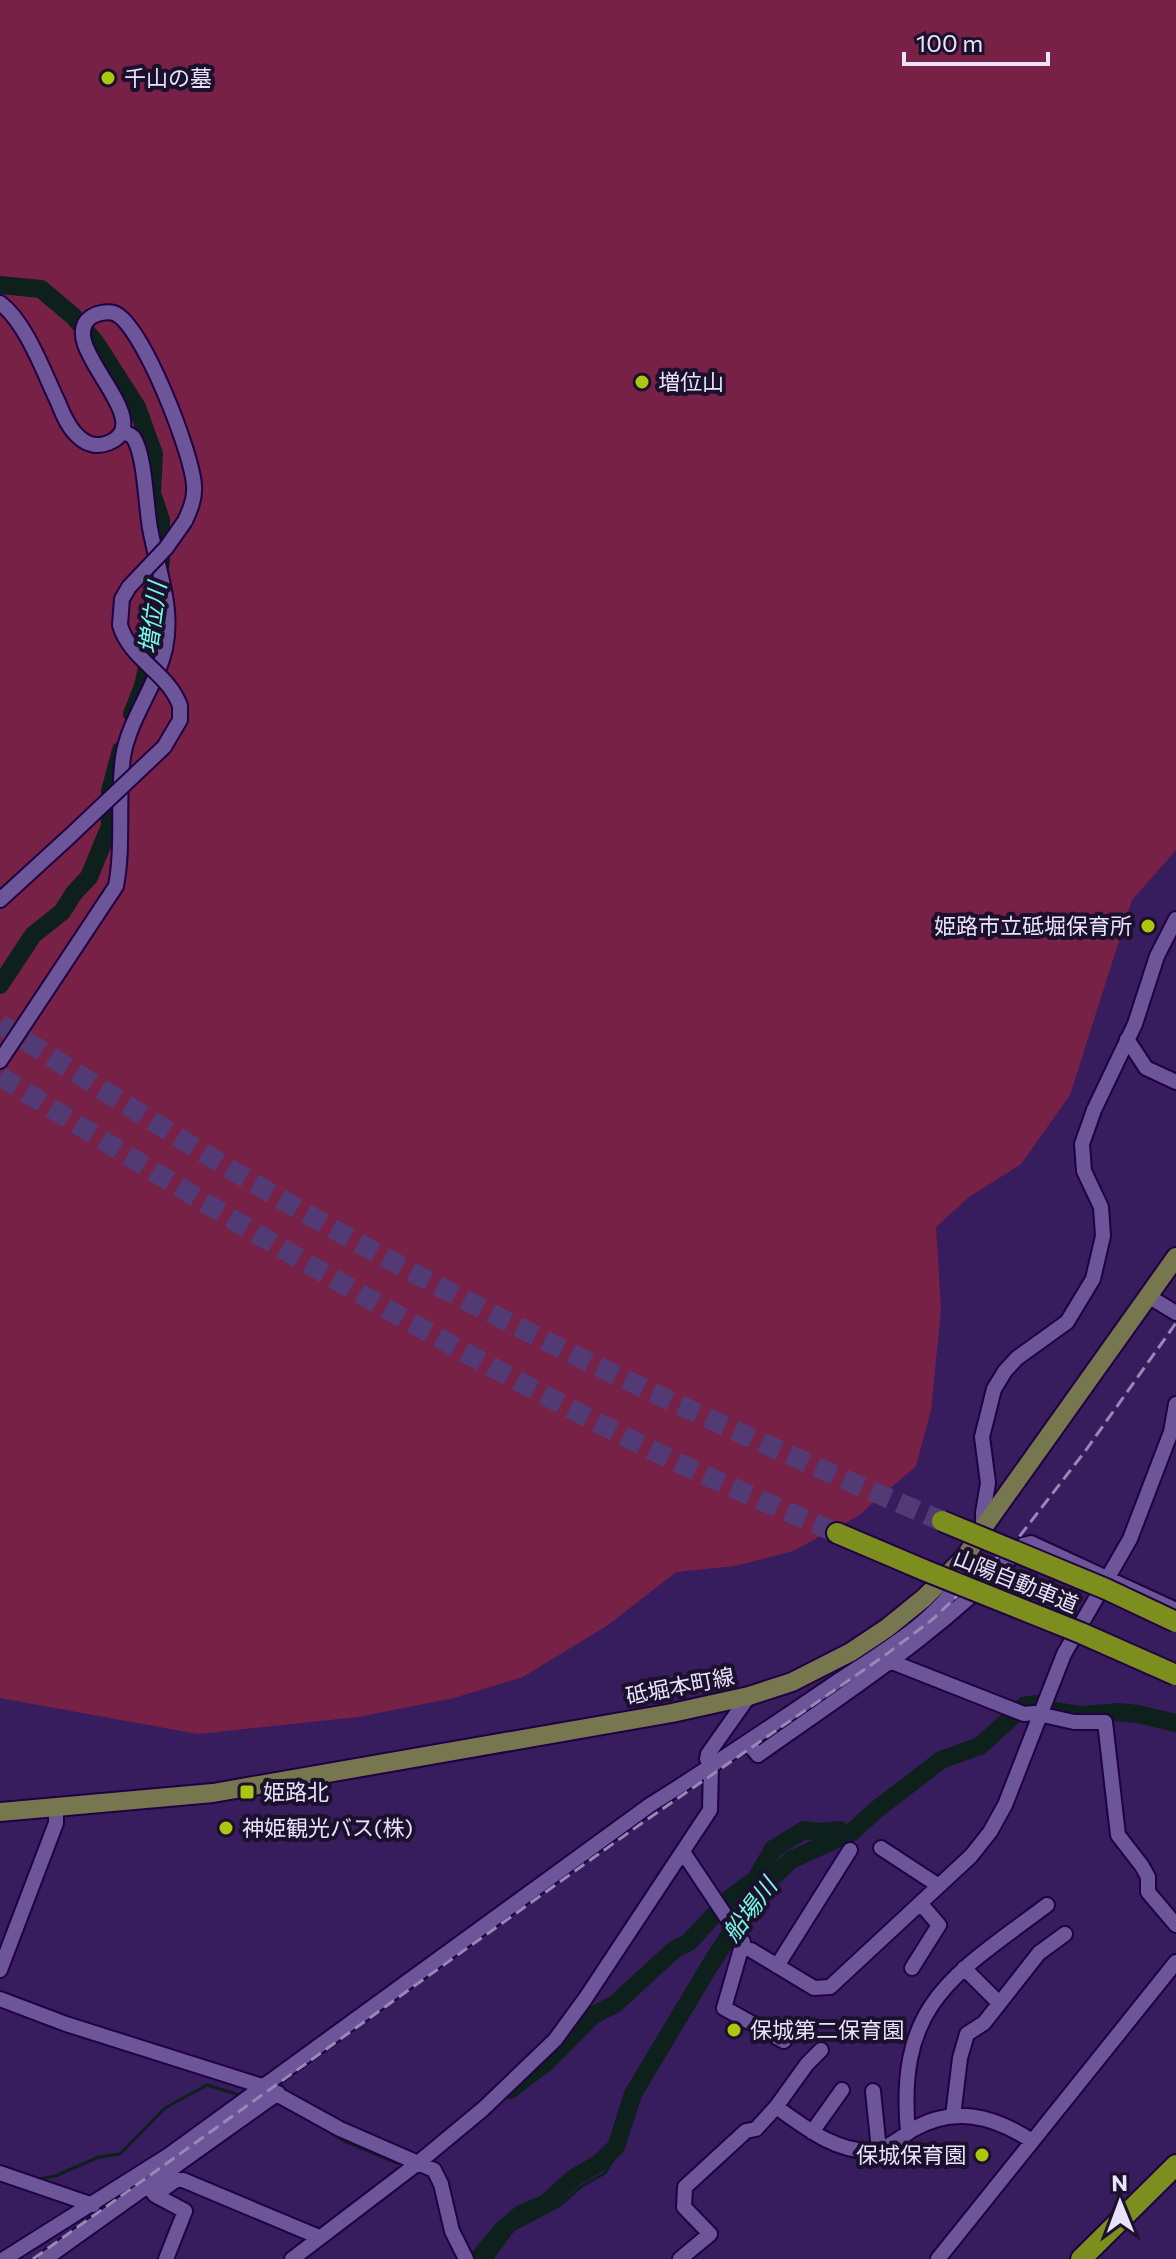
<svg xmlns="http://www.w3.org/2000/svg" width="1176" height="2259" font-family="Commissioner,'Noto Sans JP',sans-serif">
	<rect width="100%" height="100%" fill="#381d5e"/>
	<path fill="#782146" d="M0,0H1176V850L1132,900L1070,1095L1021,1164L969,1197L936,1227L941,1309L931,1410L916,1466L858,1516L793,1551L735,1566L676,1572L608,1625L523,1677L454,1698L358,1717L198,1734L0,1698Z"/>
	<g fill="none" stroke-linecap="round" stroke-linejoin="round">
		<path stroke="#0e201c" stroke-width="3" d="M321,2126L344,2141L397,2163L405,2164
			M35,2180L55,2176L99,2157L120,2154L165,2108L207,2085L240,2095
			M492,2259L513,2230L559,2206L582,2186L605,2173L616,2156V2147"/>
		<path stroke="#0e201c" stroke-width="18" d="M0,285L41,289L73,316L96,343L137,407L154,454L152,493L161,520V561L154,598L150,654L143,686L132,714
			M0,985L33,935L62,912L74,893L89,877L110,826V791L121,750
			M510,2090L548,2061L592,2016L615,2004L675,1949L689,1942L730,1898L756,1879L773,1849L804,1830L822,1832L840,1830
			M478,2259L503,2229L521,2214L546,2203L575,2177L599,2163L616,2147L633,2094L712,1962L759,1890L791,1860L852,1832L876,1810L941,1760L980,1746L1024,1706L1036,1704L1054,1711L1082,1715L1119,1712L1138,1714L1176,1723"/>
		<path stroke="#523b75" stroke-width="20" stroke-dasharray="20 10" stroke-linecap="butt" d="M0,1024C87,1080 174,1136 262,1188C480,1316 710,1423 942,1521
			M0,1076C203,1204 408,1327 622,1435C692,1471 765,1502 837,1533"/>
		<defs>
			<path id="minor" d="M0,303C26,322 44,373 58,402C63,415 69,429 80,438C88,445 98,447 108,443C162,422 53,344 91,317C97,313 107,311 114,313C142,323 193,455 194,486C195,499 190,510 185,521
				M120,625L122,599L129,587
				M164,747L180,720V706
				M0,900L70,836
				M1127,1039L1146,1068L1176,1082
				M0,1061L116,886C124,844 117,800 123,757C129,719 156,687 165,649C174,606 157,568 150,528C146,507 145,453 133,437C130,434 126,433 122,431
				M1148,1296L1176,1313
				M983,1528V1513L988,1483L982,1437L994,1389L1005,1371L1017,1358L1067,1322L1093,1279L1103,1236L1101,1207L1084,1171L1082,1144L1094,1110L1135,1024L1157,956L1176,919
				M892,1662L1024,1714L1034,1713L1074,1722H1105L1118,1835L1142,1866L1148,1877V1892L1176,1925
				M747,1742L758,1755C851,1689 946,1629 1023,1545L1031,1543L1176,1610
				M881,1848L939,1886
				M683,1852L743,1942L724,2008L784,2041
				M751,1950L814,1988L830,1987L971,1856L990,1832L1005,1805L1064,1654L1130,1539L1171,1432L1176,1404
				M777,1966L850,1850
				M912,1968L939,1925L921,1904
				M964,1968L999,2003
				M0,1970L56,1823V1807
				M0,1999L66,2024L262,2086L340,2129L434,2170L441,2184L452,2231L466,2259
				M873,2091L879,2150
				M776,2107L807,2064L821,2050
				M953,2116L960,2058L967,2034L984,2023L1039,1953L1065,1934
				M812,2132L842,2090
				M908,2133C896,2002 954,1975 1047,1905
				M0,2173L93,2205
				M151,2189L155,2195L185,2211L166,2259
				M155,2195L176,2180H183L319,2237
				M4,2259L169,2155L650,1805C711,1767 770,1727 829,1687C867,1661 941,1620 960,1578
				M45,2259L278,2093
				M292,2259L418,2163L483,2109L555,2040L585,1999L710,1810L711,1766L707,1759L708,1754L749,1696
				M680,2259L710,2234L684,2207L685,2187L746,2131L756,2129L776,2107C804,2126 833,2151 869,2151C887,2150 898,2139 912,2130C954,2105 994,2116 1032,2141
				M938,2259L1176,1962"/>
			<path id="major" d="M0,1812L213,1793L672,1713L749,1696L792,1682L851,1652L887,1628L924,1598L966,1556L983,1528L1176,1257"/>
			<path id="highway" d="M837,1533L924,1570
				M1081,2259L1176,2165"/>
		</defs>
		<use href="#minor" stroke="#200041" stroke-width="18"/>
		<use href="#major" stroke="#200041" stroke-width="22"/>
		<use href="#highway" stroke="#200041" stroke-width="24"/>
		<use href="#minor" stroke="#6d559a" stroke-width="14"/>
		<use href="#major" stroke="#76774f" stroke-width="18"/>
		<use href="#highway" stroke="#7c8e1d" stroke-width="20"/>
		<path stroke="#9888b3" stroke-width="3" stroke-dasharray="12 6" stroke-linecap="butt" d="M33,2259L642,1823L884,1656L933,1619L1019,1537L1086,1450L1176,1323"/>
		<defs>
			<path id="minor-bridge" d="M129,587L166,548L185,521
				M120,625C130,660 169,673 180,706
				M70,836L164,747"/>
			<path id="highway-bridge" d="M942,1521L1106,1589L1176,1622
				M924,1570L1081,1633L1176,1675"/>
		</defs>
		<use href="#minor-bridge" stroke="#200041" stroke-width="18" stroke-linecap="butt"/>
		<use href="#highway-bridge" stroke="#200041" stroke-width="24" stroke-linecap="butt"/>
		<use href="#minor-bridge" stroke="#6d559a" stroke-width="14"/>
		<use href="#highway-bridge" stroke="#7c8e1d" stroke-width="20"/>
	</g>
	<g fill="#adc610" stroke="#1b112d" stroke-width="3">
		<circle cx="108" cy="78" r="8"/>
		<circle cx="642" cy="382" r="8"/>
		<circle cx="1148" cy="926" r="8"/>
		<rect x="239" y="1784" width="16" height="16" rx="4"/>
		<circle cx="226" cy="1828" r="8"/>
		<circle cx="734" cy="2030" r="8"/>
		<circle cx="982" cy="2155" r="8"/>
	</g>
	<g text-anchor="middle" stroke-width="8" stroke-linejoin="round" paint-order="stroke">
		<g font-size="22" fill="#e8e2fa" stroke="#1b112d" text-anchor="start">
			<text x="124" y="86">千山の墓</text>
			<text x="658" y="390">増位山</text>
			<text x="1132" y="934" text-anchor="end">姫路市立砥堀保育所</text>
			<text x="263" y="1800">姫路北</text>
			<text x="242" y="1836">神姫観光バス(株)</text>
			<text x="750" y="2038">保城第二保育園</text>
			<text x="966" y="2163" text-anchor="end">保城保育園</text>
		</g>
		<g font-size="22" fill="#e8e2fa" stroke="#1b112d">
			<text transform="translate(1016 1581) rotate(22)" y="8">山陽自動車道</text>
			<text transform="translate(680 1686) rotate(-11)" y="8">砥堀本町線</text>
		</g>
		<g font-size="24" font-style="italic" fill="#74fde3" stroke="#1b112d">
			<text transform="translate(153 618) rotate(-82)" y="8">増位川</text>
			<text transform="translate(750 1910) rotate(-53)" y="8">船場川</text>
		</g>
	</g>
	<g transform="translate(1120 2203) rotate(359)" stroke="#1b112d" stroke-width="6" paint-order="stroke">
	<path d="M0-6L14 30L0 20L-14 30Z" fill="#e8e2fa"/>
	<text y="-12" font-size="22" font-weight="bold" text-anchor="middle" fill="#e8e2fa">N</text>
	</g>
	<path d="M904 52v12h144v-12" fill="none" stroke="#e8e2fa" stroke-width="4"/>
	<text x="916" y="52" font-size="24" fill="#e8e2fa" stroke="#1b112d" stroke-width="6" paint-order="stroke">100 m</text>
</svg>
